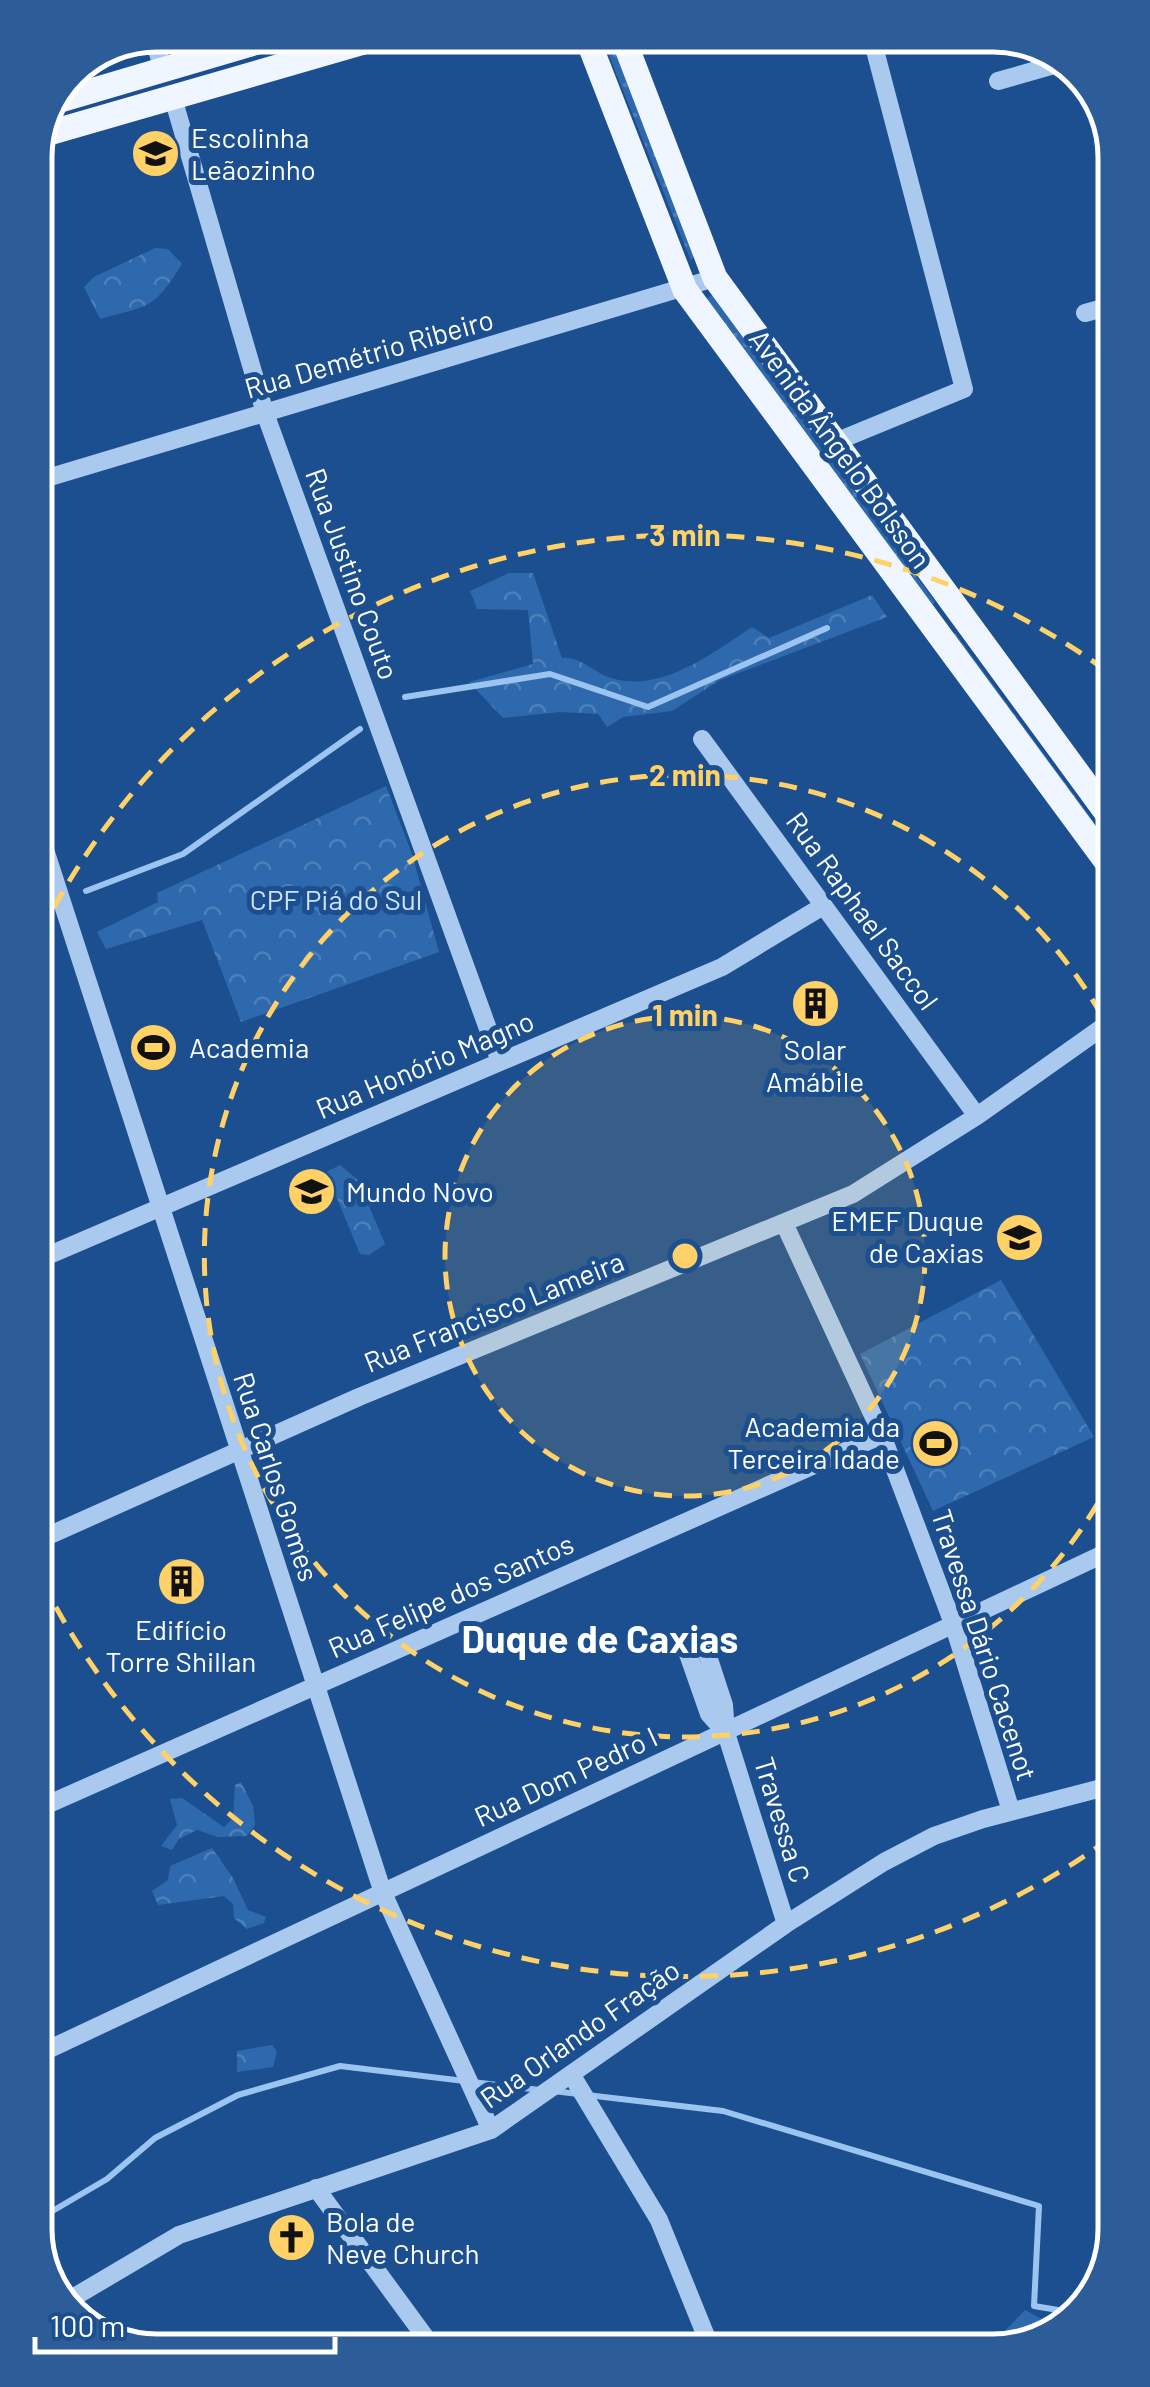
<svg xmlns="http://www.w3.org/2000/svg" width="1150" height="2387" font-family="Barlow,sans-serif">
	<defs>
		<pattern id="grass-dots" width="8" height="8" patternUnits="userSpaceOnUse" patternTransform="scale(2.5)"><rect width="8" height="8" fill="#2e69ad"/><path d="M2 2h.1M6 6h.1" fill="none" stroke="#4d80b9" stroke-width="1.8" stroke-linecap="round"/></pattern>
		<pattern id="forest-crowns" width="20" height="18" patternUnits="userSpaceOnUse" patternTransform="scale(2.5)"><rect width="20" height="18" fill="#2e69ad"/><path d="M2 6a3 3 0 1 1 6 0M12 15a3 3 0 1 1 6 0" fill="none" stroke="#4d80b9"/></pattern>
	</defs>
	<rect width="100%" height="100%" fill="#1b4f8f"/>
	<path fill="url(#grass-dots)" d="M601,35H609L694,256L691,261Z
		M712,295L935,602L931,607L706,299Z
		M955,633L1094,822L1093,825L953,635Z"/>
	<path fill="url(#forest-crowns)" d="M155,248L168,249L182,264C153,310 150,305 100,319L84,287L94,277Z
		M509,573H533L562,658C578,655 595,673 611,678C661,694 714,652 752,627L769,638L872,595L887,617L720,680L672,711L623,717L607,727L598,714L560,712L503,718L469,682L533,664L528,610L477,609L470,591Z
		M386,786L412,854L439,952L241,1022L202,920L106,949L97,932L158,902L157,893Z
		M42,907L52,948L39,958L38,909Z
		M340,1165L358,1180L385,1244L369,1255L360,1254L326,1172Z
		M1001,1280L1094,1437L933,1511L860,1354Z
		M241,1782L253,1806L255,1825L247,1836L218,1837L197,1830L179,1839L172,1850L161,1846L177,1825L170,1799L182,1798L224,1827L233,1818L235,1785Z
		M212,1848L233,1878L248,1910L266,1917L264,1923L247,1929L234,1918L233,1904L224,1896L158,1905L152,1891L168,1880L170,1866Z
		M272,2045L277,2052L273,2067L237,2072V2051Z
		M1025,2310L1058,2328L1039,2343H993Z"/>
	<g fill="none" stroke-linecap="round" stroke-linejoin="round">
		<path stroke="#9cc4f0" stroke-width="6" d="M405,697L550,674L648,707L827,628
			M86,891L183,854L360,729
			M38,923L40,921
			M553,2091L723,2111L1039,2206L1034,2306L1076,2313
			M44,2216L107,2179L155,2138L238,2095L340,2066L540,2090"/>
		<path stroke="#a9c9ee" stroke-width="18" d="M153,36L163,70
			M998,81L1068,61
			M173,98L265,413L500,1062
			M1085,313L1107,307
			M835,442L964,389L871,35
			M37,481L715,278
			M702,739L977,1116
			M38,828L383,1893L491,2130
			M784,1223L882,1435L954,1626L1011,1811
			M40,1259L722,967L823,906
			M41,1539L359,1397L853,1194L977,1116L1110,1022
			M726,1733L709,1714L688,1654L695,1643L705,1647L724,1705L726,1733L786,1924
			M42,1807L882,1435
			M43,2052L1112,1550
			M571,2074L659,2220L710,2346
			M316,2188L434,2349
			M64,2303L179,2235L491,2130L786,1924L884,1862L934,1836L983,1819L1113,1785"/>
		<path stroke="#f0f6ff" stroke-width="25" d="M586,35L685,290L1109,865
			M622,35L715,278L1109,816
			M57,101L281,35
			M42,135L388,35"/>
	</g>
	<circle cx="685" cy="1256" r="240" fill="#ffd166" fill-opacity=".12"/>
	<g fill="none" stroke="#ffd166" stroke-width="5" stroke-dasharray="18 12">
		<circle cx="685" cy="1256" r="240"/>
		<path d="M1112 1478A481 481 0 1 1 1110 1030"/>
		<path d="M1109 1839A721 721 0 0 1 43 1583M40 934A721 721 0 0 1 1104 669"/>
	</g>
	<defs>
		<symbol id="school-disc" viewBox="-11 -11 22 22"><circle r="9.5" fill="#ffd166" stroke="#1b4f8f"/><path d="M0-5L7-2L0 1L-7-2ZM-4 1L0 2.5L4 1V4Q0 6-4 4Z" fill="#111"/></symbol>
		<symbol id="building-disc" viewBox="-11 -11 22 22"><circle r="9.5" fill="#ffd166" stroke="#1b4f8f"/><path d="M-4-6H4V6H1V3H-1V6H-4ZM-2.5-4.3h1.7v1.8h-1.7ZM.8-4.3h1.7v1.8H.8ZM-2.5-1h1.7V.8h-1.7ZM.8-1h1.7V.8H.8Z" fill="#111"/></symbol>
		<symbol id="stadium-disc" viewBox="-11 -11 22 22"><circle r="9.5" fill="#ffd166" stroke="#1b4f8f"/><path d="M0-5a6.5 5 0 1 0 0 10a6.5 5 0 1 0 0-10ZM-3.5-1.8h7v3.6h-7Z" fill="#111"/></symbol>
		<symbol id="church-disc" viewBox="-11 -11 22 22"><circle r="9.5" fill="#ffd166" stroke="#1b4f8f"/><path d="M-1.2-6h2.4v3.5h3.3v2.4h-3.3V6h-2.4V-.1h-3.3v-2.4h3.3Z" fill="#111"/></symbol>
	</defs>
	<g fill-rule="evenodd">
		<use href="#school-disc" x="128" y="126" width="55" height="55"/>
		<use href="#building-disc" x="788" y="976" width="55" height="55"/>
		<use href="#stadium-disc" x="126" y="1020" width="55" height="55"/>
		<use href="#school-disc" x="284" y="1164" width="55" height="55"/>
		<use href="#school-disc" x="992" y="1210" width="55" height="55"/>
		<use href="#stadium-disc" x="908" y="1416" width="55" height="55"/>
		<use href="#building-disc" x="154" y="1554" width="55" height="55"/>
		<use href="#church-disc" x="264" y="2210" width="55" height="55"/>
	</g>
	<g text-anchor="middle" stroke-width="10" stroke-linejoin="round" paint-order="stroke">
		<g font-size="28" fill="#fff" stroke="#1b4f8f" text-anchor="start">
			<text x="191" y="148">Escolinha<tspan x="191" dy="32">Leãozinho</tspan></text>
			<text x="189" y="1058">Academia</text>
			<text x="815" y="1060" text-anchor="middle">Solar<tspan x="815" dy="32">Amábile</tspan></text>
			<text x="346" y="1202">Mundo Novo</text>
			<text x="984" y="1231" text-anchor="end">EMEF Duque<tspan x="984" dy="32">de Caxias</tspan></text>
			<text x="900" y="1437" text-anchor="end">Academia da<tspan x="900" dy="32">Terceira Idade</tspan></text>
			<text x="181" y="1640" text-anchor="middle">Edifício<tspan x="181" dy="32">Torre Shillan</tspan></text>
			<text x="326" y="2232">Bola de<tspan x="326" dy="32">Neve Church</tspan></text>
		</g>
		<g font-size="28" fill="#fff" stroke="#1b4f8f">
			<text transform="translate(369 354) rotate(-16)" y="10">Rua Demétrio Ribeiro</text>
			<text transform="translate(840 449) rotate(54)" y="10">Avenida Ângelo Bolsson</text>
			<text transform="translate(352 574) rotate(70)" y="10">Rua Justino Couto</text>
			<text transform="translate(862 911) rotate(54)" y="10">Rua Raphael Saccol</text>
			<text transform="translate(425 1065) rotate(-23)" y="10">Rua Honório Magno</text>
			<text transform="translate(494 1312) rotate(-22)" y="10">Rua Francisco Lameira</text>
			<text transform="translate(276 1477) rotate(72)" y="10">Rua Carlos Gomes</text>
			<text transform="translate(451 1596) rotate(-24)" y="10">Rua Felipe dos Santos</text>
			<text transform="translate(984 1645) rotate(72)" y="10">Travessa Dário Cacenot</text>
			<text transform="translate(566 1777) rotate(-25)" y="10">Rua Dom Pedro I</text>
			<text transform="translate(782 1820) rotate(73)" y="10">Travessa C</text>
			<text transform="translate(580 2034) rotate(-35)" y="10">Rua Orlando Fração</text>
		</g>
		<g font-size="28" fill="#cfe3fa" stroke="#1b4f8f">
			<text x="336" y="910">CPF Piá do Sul</text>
		</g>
		<g font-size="38" font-weight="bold" fill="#fff" stroke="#1b4f8f">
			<text x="600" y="1653">Duque de Caxias</text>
		</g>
	</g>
	<path d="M0 0H1150V2387H0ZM157 52H993A105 105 0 0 1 1098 157V2229A105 105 0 0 1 993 2334H157A105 105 0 0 1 52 2229V157A105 105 0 0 1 157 52Z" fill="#2d5d98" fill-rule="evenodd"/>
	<path fill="none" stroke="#fff" stroke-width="5" d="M157 52H993A105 105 0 0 1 1098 157V2229A105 105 0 0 1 993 2334H157A105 105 0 0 1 52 2229V157A105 105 0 0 1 157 52Z"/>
	<circle cx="685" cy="1256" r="15" fill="#ffd166" stroke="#1b4f8f" stroke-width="5"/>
	<g font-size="30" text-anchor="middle" font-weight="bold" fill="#ffd166" stroke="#1b4f8f" stroke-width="10" stroke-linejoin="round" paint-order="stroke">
		<text x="685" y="546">3 min</text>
		<text x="685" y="786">2 min</text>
		<text x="685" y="1026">1 min</text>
	</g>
	<path d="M35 2337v15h300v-15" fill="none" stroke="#ffffff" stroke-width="5"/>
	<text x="50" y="2337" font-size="30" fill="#ffffff" stroke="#1b4f8f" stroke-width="8" paint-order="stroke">100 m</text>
</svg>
